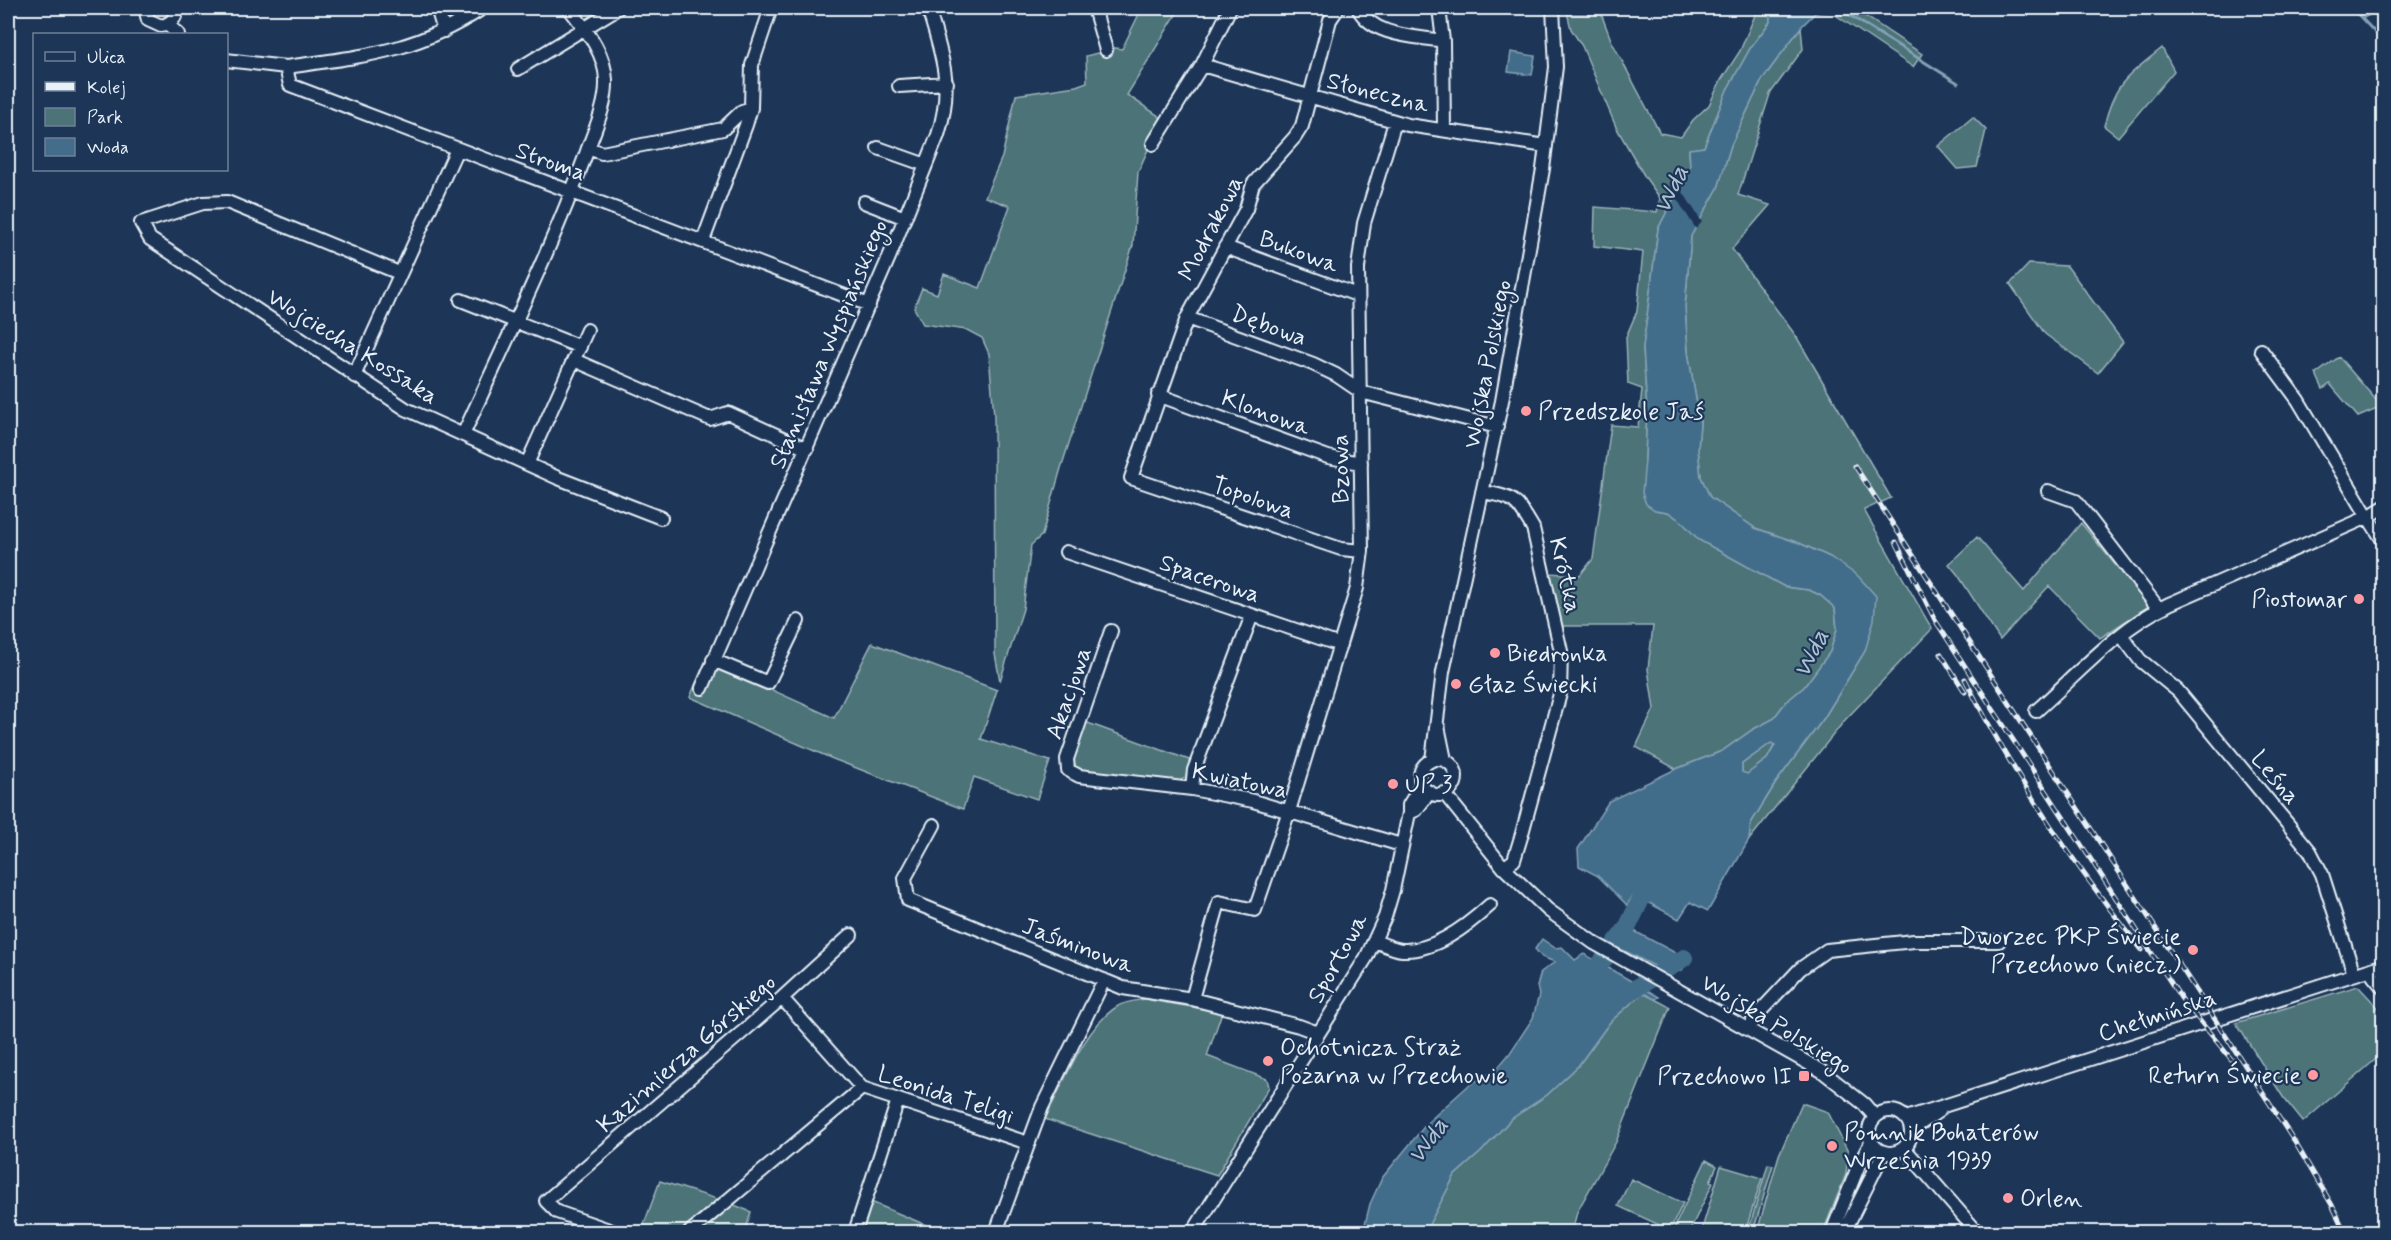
<svg xmlns="http://www.w3.org/2000/svg" width="2391" height="1240" font-family="Mynerve,sans-serif">
	<rect width="100%" height="100%" fill="#1d3557"/>
	<filter id="ink" filterUnits="userSpaceOnUse"><feTurbulence type="fractalNoise" baseFrequency=".0167" numOctaves="2"/><feDisplacementMap in="SourceGraphic" scale="12" xChannelSelector="R" yChannelSelector="G"/><feConvolveMatrix kernelMatrix="1 2 1 2 8 2 1 2 1" color-interpolation-filters="sRGB"/></filter>
	<g filter="url(#ink)">
		<path fill="#4c7378" stroke="#9ab2b8" stroke-width="1.5" d="M1142,8H1180L1127,95L1162,118L1138,172L1133,245L1061,468L1042,535L1031,545L1023,609L1000,681L995,654L994,416L989,354L982,338L967,330L923,324L914,308L922,288L937,294L944,274L980,288L1010,206L985,197L1002,157L1016,95L1076,86L1087,82L1086,56L1116,48L1122,49Z
			M1566,8H1599L1611,40L1660,133L1681,137L1693,120L1709,105L1721,80L1740,51L1758,8H1770V22L1751,47L1727,90L1704,147L1689,150L1690,167L1658,229L1643,348L1647,410L1645,460L1655,510L1668,512L1681,521L1699,540L1785,587L1809,590L1820,595L1835,608L1837,629L1830,652L1804,687L1786,702L1773,719L1752,730L1722,751L1676,769L1636,747L1654,709L1648,669L1653,626H1561L1549,573L1580,575L1593,559L1611,425L1638,427L1642,389L1628,384L1626,337L1637,311L1643,252L1594,246L1595,207L1657,212L1660,198L1645,177L1616,127L1582,46L1571,29Z
			M1820,8H1853L1922,54L1913,67L1837,16L1843,10L1814,13Z
			M1801,27L1803,49L1770,94L1738,195L1770,205L1732,249L1796,336L1891,498L1864,510L1932,629L1845,720L1749,840L1751,823L1777,781L1824,718L1865,651L1830,557L1799,543L1755,528L1710,497L1701,477L1698,449L1700,422L1688,352L1685,307L1691,236L1718,188L1731,145L1762,80Z
			M2162,48L2174,71L2118,137L2104,126C2115,81 2128,76 2162,48Z
			M1973,117L1986,130L1977,167L1958,169L1938,146Z
			M2029,264L2067,266L2123,342L2098,373L2045,334L2010,284Z
			M2339,357L2382,407L2358,417L2330,384L2323,389L2316,374Z
			M2081,523L2149,606L2100,638L2049,586L2000,640L1958,575L1949,564L1977,537L2024,591Z
			M872,643L997,690L981,739L1050,761L1037,799L974,777L963,809L833,759L690,697L706,660L834,718Z
			M1085,722L1192,761L1186,777L1177,783L1078,770L1073,760Z
			M1771,743L1775,744L1767,759L1746,775L1742,772V764Z
			M2358,986L2383,1013V1053L2303,1122L2283,1097L2236,1023Z
			M1643,993L1670,1007L1616,1142L1577,1212L1573,1228L1594,1229L1605,1232H1425L1455,1175L1481,1152L1511,1119L1547,1095L1578,1066L1610,1022Z
			M1144,999L1222,1012L1207,1056L1267,1079L1269,1087L1217,1175L1045,1119C1063,1085 1084,1027 1118,1006C1124,1002 1136,1001 1144,999Z
			M1802,1103L1828,1112L1848,1152L1846,1174L1823,1232H1757L1779,1155Z
			M1706,1160L1717,1166L1710,1182L1713,1183L1689,1232H1672Z
			M1768,1164L1773,1165L1753,1232H1748Z
			M1721,1166L1762,1178L1745,1232H1701Z
			M1631,1179L1683,1203L1670,1230L1618,1206Z
			M660,1181L717,1199L683,1232H641Z
			M871,1202L926,1225L924,1232H861Z
			M732,1204L751,1212L745,1232H698Z"/>
		<path fill="#436d8a" stroke="#85a2b6" stroke-width="1.5" fill-rule="evenodd" d="M1770,8H1820L1801,27L1762,80L1731,145L1718,188L1691,236L1685,307L1688,352L1700,423L1698,449L1701,477L1710,497L1755,528L1799,543L1830,557L1858,576L1876,596L1874,620L1865,651L1824,718L1777,781L1751,823L1749,840L1708,911L1690,902L1679,919L1634,895L1627,905L1598,876L1579,866L1578,849L1609,801L1676,769L1722,751L1752,730L1773,719L1786,702L1804,687L1830,652L1837,629L1835,608L1820,595L1809,590L1785,587L1699,540L1681,521L1668,512L1655,510L1646,504L1642,493L1645,460L1647,410L1643,348L1658,229L1690,167L1689,149L1704,147L1727,90L1751,47L1770,22ZM1771,743L1775,745L1767,759L1747,774L1742,772V764Z
			M1511,52L1535,56L1532,75L1508,72Z
			M1621,924L1687,959L1683,969L1672,975L1609,943Z
			M1542,939L1555,948L1562,947L1575,960L1584,954L1659,997L1655,999L1643,993L1610,1022L1578,1066L1547,1095L1511,1119L1481,1152L1455,1175L1425,1232H1363L1370,1204L1382,1178L1428,1122L1470,1084L1495,1071L1510,1053L1533,1018L1539,995L1537,986L1541,972L1555,962L1542,957L1535,949Z"/>
		<path fill="#1d3557" d="M1678,184L1702,222L1696,229L1673,193Z"/>
		<g fill="none" stroke-linecap="round" stroke-linejoin="round">
			<path stroke="#85a2b6" stroke-width="3" d="M1838,8L1958,83
				M2352,8L2384,42
				M2362,18L2382,8"/>
			<path stroke="#436d8a" stroke-width="18" d="M1586,983L1627,928L1641,899L1657,880
				M1617,994L1630,992L1684,958"/>
			<defs>
				<path id="minor" d="M145,8L148,20L161,26C171,24 177,18 176,8
					M437,8L444,31
					M1094,8L1106,50
					M1338,8L1330,20L1302,126L1295,137L1253,184L1246,209L1187,318L1131,478L1341,549L1362,551
					M1358,8C1373,37 1414,36 1443,41
					M1439,8L1443,41L1444,129
					M168,25L178,34
					M226,60L286,67L290,85L869,305
					M1202,65L1408,125L1546,146
					M286,67C364,56 414,53 483,8
					M518,69L618,8
					M899,86L947,83
					M1153,144L1202,65L1230,8
					M588,148L602,153L723,129L742,111L751,108
					M878,148L926,165
					M864,202L905,218
					M703,241L746,125L751,108L752,65L771,8
					M1225,247L1357,295
					M399,273L227,202L203,203L141,223L150,239L406,409L558,478L661,518
					M461,300L580,347
					M1187,318L1313,364L1336,375L1361,392L1497,427
					M574,360L710,419L728,413L807,449
					M354,376L457,149
					M1158,395L1328,457L1361,463
					M463,435C505,343 551,250 586,154C594,131 607,105 606,80C605,52 585,29 569,8
					M527,464L587,330
					M2048,491L2076,501L2159,609
					M1482,492C1515,497 1516,500 1533,528L1561,651L1560,694L1521,837L1514,860L1504,868
					M2384,507L2368,517L2384,542
					M1066,552L1340,645
					M1111,631L1067,759L1068,770L1079,776L1192,789L1253,801L1401,845
					M2121,635L2140,660L2178,691L2310,851L2322,874L2354,974
					M713,660L768,683L798,621
					M702,688L890,255L938,135C954,84 942,56 928,8
					M2036,711C2079,673 2117,629 2169,604L2368,517L2298,400L2261,350
					M1438,726L1445,760
					M1420 777a18 18 0 1 1 36 0a18 18 0 1 1-36 0Z
					M1432,760L1443,672L1502,401L1543,169L1556,67L1553,8
					M1192,789L1194,770L1252,615
					M1444,793L1504,868L1548,910L1594,943L1822,1071L1864,1104L1875,1117
					M1409,813L1416,810L1430,792
					M934,825L905,878L908,900L1123,988L1192,999L1299,1026L1318,1033
					M1374,941C1383,944 1393,949 1402,950C1434,952 1467,926 1490,905
					M2371,969L2374,977L2384,989
					M782,998L862,1088L1028,1143
					M1192,999L1219,902L1255,910L1289,811L1357,588L1362,551L1358,268L1364,223L1395,122
					M1749,1029L1755,1017L1800,969L1827,950L1914,941H1999
					M1869 1132a21 21 0 1 1 42 0a21 21 0 1 1-42 0Z
					M1906,1118L2384,965
					M1911,1130L1940,1110
					M1904,1148L1977,1232
					M615,1232L557,1212L546,1201L782,998L851,935
					M690,1232L862,1088
					M855,1232L898,1100
					M996,1232L1042,1107L1104,980
					M1193,1232L1366,958L1385,917L1393,890L1409,813V805L1422,784
					M1832,1232L1858,1167L1871,1142
					M1844,1232L1884,1152"/>
			</defs>
			<use href="#minor" stroke="#e8f1f8" stroke-width="16"/>
			<use href="#minor" stroke="#1d3557" stroke-width="12"/>
			<defs>
				<path id="rail" d="M1855,466L2296,1144L2332,1205L2345,1232
					M1896,542L1935,620L2181,998L2232,1060
					M1941,654L1965,692
					M1965,679C2013,775 2075,867 2142,950"/>
			</defs>
			<use href="#rail" stroke="#e8f1f8" stroke-width="5"/>
			<use href="#rail" stroke="#1d3557" stroke-width="3" stroke-dasharray="9" stroke-linecap="butt"/>
		</g>
	</g>
	<g fill="#ff9aa2" stroke="#1d3557" stroke-width="2">
		<circle cx="1526" cy="411" r="6"/>
		<circle cx="2359" cy="599" r="6"/>
		<circle cx="1495" cy="653" r="6"/>
		<circle cx="1456" cy="684" r="6"/>
		<circle cx="1393" cy="784" r="6"/>
		<circle cx="2193" cy="950" r="6"/>
		<circle cx="1268" cy="1061" r="6"/>
		<circle cx="2313" cy="1075" r="6"/>
		<rect x="1798" y="1070" width="12" height="12" rx="3"/>
		<circle cx="1832" cy="1146" r="6"/>
		<circle cx="2008" cy="1198" r="6"/>
	</g>
	<g text-anchor="middle" stroke-width="4.5" stroke-linejoin="round" paint-order="stroke">
		<g font-size="24" fill="#e8f1f8" stroke="#1d3557">
			<text transform="translate(1378 92) rotate(14)" y="8">Słoneczna</text>
			<text transform="translate(551 161) rotate(20)" y="8">Stroma</text>
			<text transform="translate(1210 228) rotate(-63)" y="8">Modrakowa</text>
			<text transform="translate(1299 251) rotate(20)" y="8">Bukowa</text>
			<text transform="translate(1269 325) rotate(20)" y="8">Dębowa</text>
			<text transform="translate(828 344) rotate(-67)" y="8">Stanisława Wyspiańskiego</text>
			<text transform="translate(353 346) rotate(32)" y="8">Wojciecha Kossaka</text>
			<text transform="translate(1487 364) rotate(-79)" y="8">Wojska Polskiego</text>
			<text transform="translate(1266 412) rotate(20)" y="8">Klonowa</text>
			<text transform="translate(1340 469) rotate(-91)" y="8">Bzowa</text>
			<text transform="translate(1253 497) rotate(19)" y="8">Topolowa</text>
			<text transform="translate(1566 575) rotate(77)" y="8">Krótka</text>
			<text transform="translate(1210 578) rotate(19)" y="8">Spacerowa</text>
			<text transform="translate(1068 693) rotate(-71)" y="8">Akacjowa</text>
			<text transform="translate(2276 777) rotate(50)" y="8">Leśna</text>
			<text transform="translate(1240 780) rotate(12)" y="8">Kwiatowa</text>
			<text transform="translate(1078 945) rotate(21)" y="8">Jaśminowa</text>
			<text transform="translate(1337 958) rotate(-61)" y="8">Sportowa</text>
			<text transform="translate(2157 1015) rotate(-18)" y="8">Chełmińska</text>
			<text transform="translate(1777 1024) rotate(31)" y="8">Wojska Polskiego</text>
			<text transform="translate(686 1053) rotate(-41)" y="8">Kazimierza Górskiego</text>
			<text transform="translate(946 1094) rotate(18)" y="8">Leonida Teligi</text>
		</g>
		<g font-size="24" fill="#e8f1f8" stroke="#1d3557" text-anchor="start">
			<text x="1538" y="419">Przedszkole Jaś</text>
			<text x="2347" y="607" text-anchor="end">Piostomar</text>
			<text x="1507" y="661">Biedronka</text>
			<text x="1468" y="692">Głaz Świecki</text>
			<text x="1405" y="792">UP 3</text>
			<text x="2181" y="944" text-anchor="end">Dworzec PKP Świecie<tspan x="2181" dy="28">Przechowo (niecz.)</tspan></text>
			<text x="1280" y="1055">Ochotnicza Straż<tspan x="1280" dy="28">Pożarna w Przechowie</tspan></text>
			<text x="2301" y="1083" text-anchor="end">Return Świecie</text>
			<text x="1792" y="1084" text-anchor="end">Przechowo II</text>
			<text x="1844" y="1140">Pomnik Bohaterów<tspan x="1844" dy="28">Września 1939</tspan></text>
			<text x="2020" y="1206">Orlen</text>
		</g>
		<g font-size="26" font-style="italic" fill="#aec3d2" stroke="#1d3557">
			<text transform="translate(1670 189) rotate(-65)" y="9">Wda</text>
			<text transform="translate(1810 653) rotate(-64)" y="9">Wda</text>
			<text transform="translate(1427 1140) rotate(-54)" y="9">Wda</text>
		</g>
	</g>
	<rect width="2391" height="1240" fill="none" stroke="#1d3557" stroke-width="30"/>
	<rect x="15" y="15" width="2361" height="1210" fill="none" stroke="#e8f1f8" stroke-width="2" filter="url(#ink)"/>
	<rect x="33" y="33" width="195" height="138" fill="#1d3557" stroke="#6e8097" stroke-width="1.5"/>
	<rect x="45" y="52" width="30" height="9" fill="#1d3557" stroke="#6e8097" stroke-width="1.5"/>
	<text x="87" y="63" font-size="18" fill="#e8f1f8">Ulica</text>
	<rect x="45" y="82" width="30" height="9" fill="#e8f1f8" stroke="#6e8097" stroke-width="1.5"/>
	<text x="87" y="93" font-size="18" fill="#e8f1f8">Kolej</text>
	<rect x="45" y="108" width="30" height="18" fill="#4c7378" stroke="#6e8097" stroke-width="1.5"/>
	<text x="87" y="123" font-size="18" fill="#e8f1f8">Park</text>
	<rect x="45" y="138" width="30" height="18" fill="#436d8a" stroke="#6e8097" stroke-width="1.5"/>
	<text x="87" y="153" font-size="18" fill="#e8f1f8">Woda</text>
</svg>
